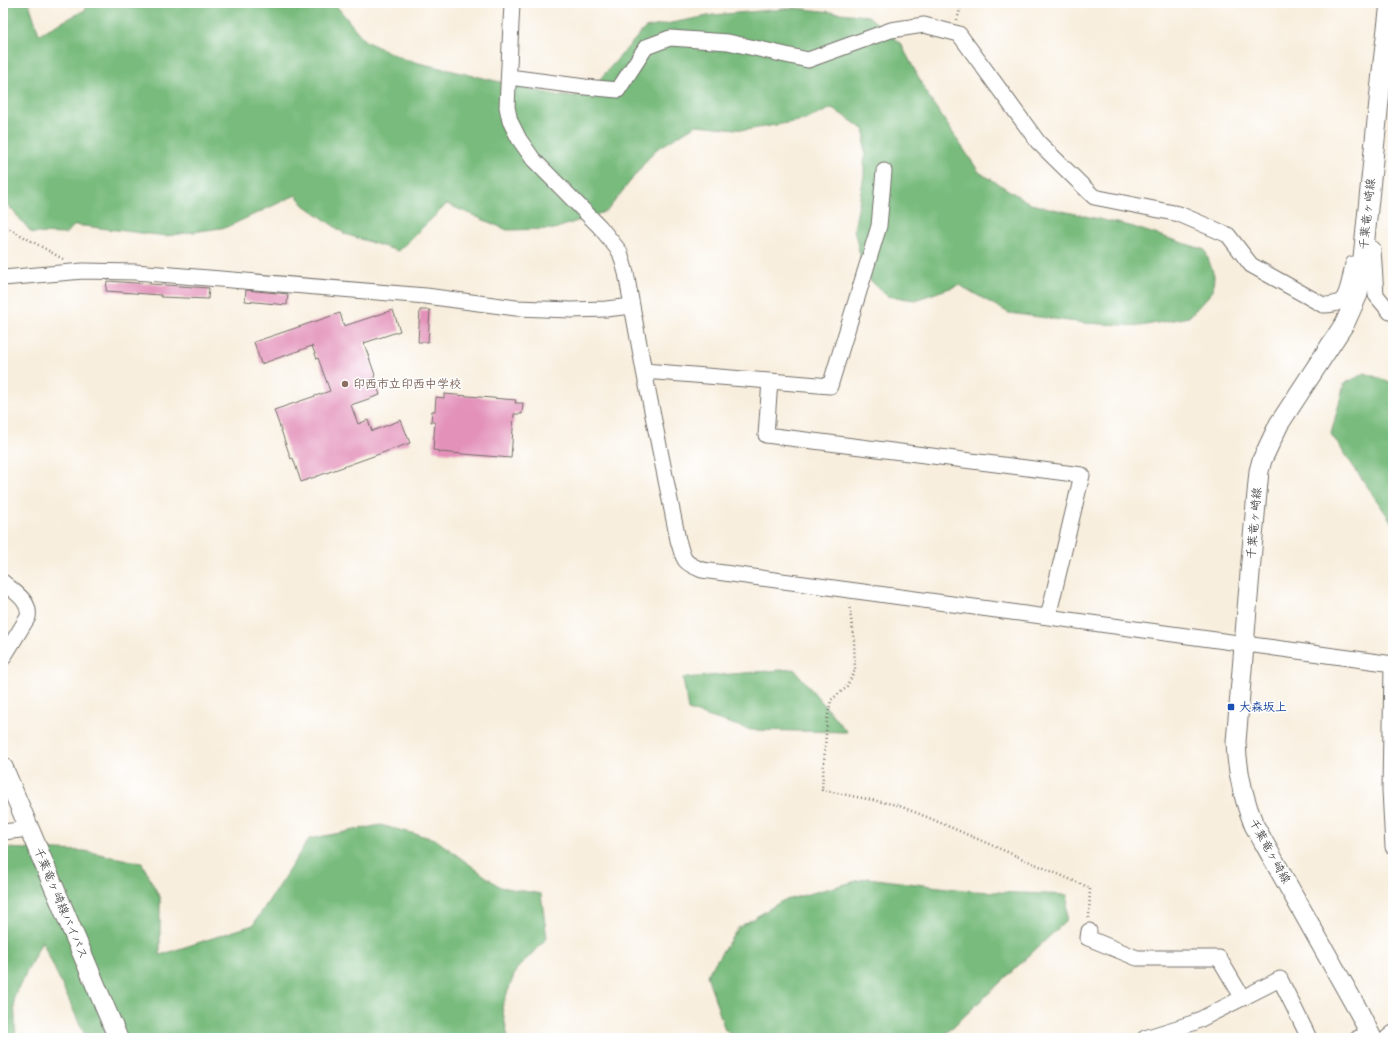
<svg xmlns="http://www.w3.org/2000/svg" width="1396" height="1041" font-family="'Shantell Sans','Klee One',sans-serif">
	<rect width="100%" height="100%" fill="#fff"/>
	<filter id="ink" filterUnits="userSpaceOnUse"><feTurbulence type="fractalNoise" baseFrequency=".025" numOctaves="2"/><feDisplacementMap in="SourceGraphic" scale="8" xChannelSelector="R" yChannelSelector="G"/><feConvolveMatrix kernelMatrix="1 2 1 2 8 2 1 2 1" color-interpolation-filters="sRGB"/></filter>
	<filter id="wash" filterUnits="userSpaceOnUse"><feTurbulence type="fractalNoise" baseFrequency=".012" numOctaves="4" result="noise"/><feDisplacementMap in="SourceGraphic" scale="16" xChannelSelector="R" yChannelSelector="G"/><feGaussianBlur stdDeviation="0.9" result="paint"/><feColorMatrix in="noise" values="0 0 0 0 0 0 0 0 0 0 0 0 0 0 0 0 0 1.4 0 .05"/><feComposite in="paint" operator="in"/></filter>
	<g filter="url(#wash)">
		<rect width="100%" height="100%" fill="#f8eedd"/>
		<path fill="#78bb7d" stroke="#527354" d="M3,3H29L39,34L85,10L89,3H334L365,41L406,60L560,96H585L645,28L713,15L795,8L868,16L901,44L930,99L979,172L1031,204L1130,226L1205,250L1214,275L1213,291L1189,317L1141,326L1084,323L1009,313L959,285L915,300L887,296L865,275L854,230L864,176L865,130L832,108L805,120L746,130L696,125L654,151L607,211L554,229L507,230L447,204L398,251L345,234L304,205L296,195L227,227L166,236L75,225L65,234L32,233L8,205L3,203Z
			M1365,373L1393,383V524L1331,434L1344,384Z
			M794,669L847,732L751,730L688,710L683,678Z
			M380,825L435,839L500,887L541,894L547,938L516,970L502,1007L508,1038H86L42,941L14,997L16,1038H3V848L85,851L142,863L160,898V955L253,925L309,839Z
			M868,878L972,891L1068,895L1066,921L941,1038H734L725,1030L707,975L738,928L782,901Z"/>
		<g id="blocks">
			<path fill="#e391b9" d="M107,281L209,288L208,299L161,297V295L106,291Z
				M246,290L288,294L287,305L245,301Z
				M393,310L400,331L364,343L375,375L374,376L380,395L351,405L358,424L368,420L372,431L401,420L410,443L301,482L293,458L291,459L274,410L330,391L318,358L317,359L312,346L261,364L254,342L340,313L344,326Z
				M420,310H430L428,342H418Z
				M444,394L516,400L515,403H523L522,414H514L511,458L439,452L440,451L433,450L435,422H431L432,411H435L436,397L444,398Z"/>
		</g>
	</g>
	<g filter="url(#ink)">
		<use href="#blocks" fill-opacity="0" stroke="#736f69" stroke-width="1"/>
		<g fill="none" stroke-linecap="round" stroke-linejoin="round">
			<defs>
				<path id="minor" d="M512,3L507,107L510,121L519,139L533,159L600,227L620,252L626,273L644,371L678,540C684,560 682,562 702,570L1393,664
					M509,77L585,87L618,90L646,47L670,38L728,42L808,60L891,30L924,25L959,34L1038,142L1094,197L1179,214L1228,235L1251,265L1323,305C1329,305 1334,305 1339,302C1348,298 1351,273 1353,264H1356L1362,261L1370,249H1373L1376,295L1390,312L1393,313
					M3,278L83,271L135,272L426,296L516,308L571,310L606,309L632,306
					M644,371L770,381L766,435L1082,475L1048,617
					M770,381L830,386L879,226L884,171
					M3,582C14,592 31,601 28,617L3,658
					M1392,664L1390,790L1393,847
					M3,832L29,829
					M1089,931L1088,938L1137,958H1219L1242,997
					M1145,1038L1193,1023L1280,979L1309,1038
					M1358,1038L1371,1035
					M1387,1038L1393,1033"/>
				<path id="major" d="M3,767L118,1038
					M1372,1038L1359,1012L1254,825C1243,798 1237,771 1236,742L1253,537L1259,471L1262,460L1279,424L1345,323L1358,294L1361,277L1383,62L1390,3"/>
			</defs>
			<use href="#minor" stroke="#736f69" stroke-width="17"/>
			<use href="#major" stroke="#736f69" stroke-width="21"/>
			<path stroke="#736f69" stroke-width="2.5" stroke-dasharray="1 3" stroke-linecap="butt" d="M957,20L962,3
				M3,225L63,259
				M849,604L854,640L855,670L846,688L831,700L827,720L822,790L897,805L927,817L1090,888L1089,918"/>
			<use href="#minor" stroke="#fff" stroke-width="15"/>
			<use href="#major" stroke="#fff" stroke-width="19"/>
		</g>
	</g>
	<circle fill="#8d6e63" stroke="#fff" stroke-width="1.5" cx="345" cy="384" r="4"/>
	<rect fill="#1a4fb4" stroke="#fff" stroke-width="1.5" x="1227" y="703" width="8" height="8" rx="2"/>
	<g text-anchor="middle" stroke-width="3" stroke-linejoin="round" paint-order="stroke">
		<g font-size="12" fill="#2b2b2b" stroke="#fff">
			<text transform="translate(1367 214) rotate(-84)" y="4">千葉竜ヶ崎線</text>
			<text transform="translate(1254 523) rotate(-85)" y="4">千葉竜ヶ崎線</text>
			<text transform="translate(1270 851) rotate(61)" y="4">千葉竜ヶ崎線</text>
			<text transform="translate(61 903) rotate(67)" y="4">千葉竜ヶ崎線バイパス</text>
		</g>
		<g font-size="12" font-weight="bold" fill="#785e54" stroke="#fff" text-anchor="start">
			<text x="353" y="388">印西市立印西中学校</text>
		</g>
		<g font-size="12" font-weight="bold" fill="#164399" stroke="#fff" text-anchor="start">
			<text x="1239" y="711">大森坂上</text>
		</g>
	</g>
	<rect width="1396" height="1041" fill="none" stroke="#fff" stroke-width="16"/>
</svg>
